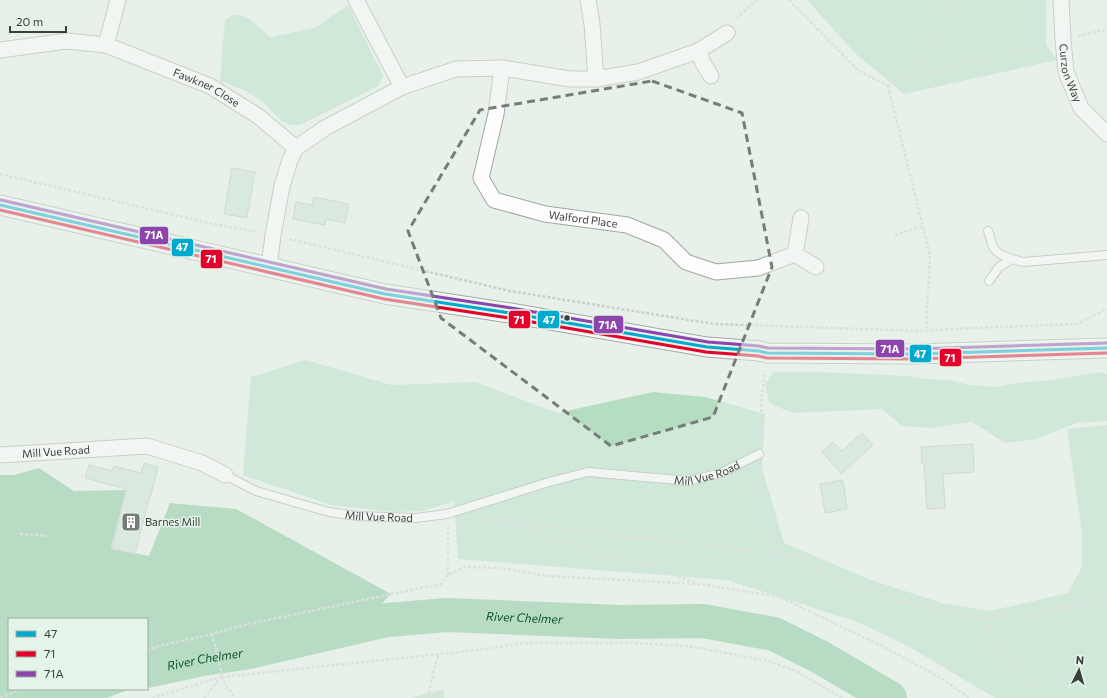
<svg xmlns="http://www.w3.org/2000/svg" width="1107" height="698" font-family="Commissioner,sans-serif">
	<rect width="100%" height="100%" fill="#e8f0ea"/>
	<path fill="#b4ddc1" d="M807,0H1046V45L1057,60L904,94L855,53Z
		M348,5L383,76L378,86L300,125H291L283,122L265,104L246,91L220,81L225,20C228,19 231,16 234,15C246,12 262,30 270,37L315,28Z
		M306,360L391,385L476,382L557,413L653,392L705,397L765,414L762,468L784,543L868,579L942,603L990,611L1068,593L1082,567V532L1067,429L1107,425V698H995L908,646L860,623L727,580L458,559L454,501L423,511L393,512L331,505L243,475L251,377Z
		M773,372H817L907,376L924,379L948,380L970,385L996,387L1017,383L1053,380L1099,372L1107,374V421L1076,423L1037,439L1005,443L972,422L930,428L902,426L882,409L792,413L769,403L765,384Z
		M444,689V698H410Z"/>
	<path fill="#7ec297" d="M39,468L74,491L126,490L111,548L149,556L170,503L236,509L391,594L361,626L241,646L205,660L208,665L171,673L147,682V619H9V689H130L107,698H0V475H14Z"/>
	<g fill="none" stroke-linecap="round" stroke-linejoin="round">
		<path stroke="#7ec297" stroke-width="5.5" d="M367,609L387,620"/>
		<path stroke="#7ec297" stroke-width="34" id="s1" d="M147,671L203,659L244,653L387,620L447,615L620,622L703,621L774,634L820,657L890,698"/>
	</g>
	<path fill="#cbe0d2" stroke="#b5bcb7" d="M232,168L255,172L247,218L224,214Z
		M314,197L349,204L345,223L326,219L325,225L293,219L296,202L312,205Z
		M862,433L873,445L841,474L822,452L833,442L842,451Z
		M973,444L974,472L943,474L945,508L927,509L924,464H922L921,447Z
		M144,463L158,467L151,495H150L135,554L112,549L126,489L85,478L89,465L112,471L114,466L141,473Z
		M843,480L847,509L825,513L820,484Z"/>
	<g fill="none" stroke-linecap="round" stroke-linejoin="round">
		<defs>
			<g id="service">
				<path d="M988,231C990,236 991,242 993,247C999,257 1013,259 1023,262L1107,255"/>
				<path d="M989,281L999,267L1012,259"/>
				<path id="s2" d="M225,475L256,491L329,512L357,516L416,518L447,514L549,482L588,472L689,481L721,473L759,454"/>
			</g>
			<g id="minor">
				<path d="M356,0L402,87"/>
				<path d="M588,0L592,24L596,79"/>
				<path id="s3" d="M1061,0L1063,40L1066,72L1081,108L1107,134"/>
				<path d="M106,45L118,0"/>
				<path id="s4" d="M0,50L67,41L106,45L210,86L258,116L296,148"/>
				<path d="M698,51L703,63L711,76"/>
				<path id="s5" d="M502,68L496,114L481,178L494,200L545,214L627,225L664,240L686,262L716,272L758,268L795,254L801,218"/>
				<path d="M795,254L816,267"/>
				<path d="M269,267L273,235L282,186L290,160L296,148L325,128L402,87L456,69L502,68L570,79H596L638,72L698,51L727,33"/>
				<path id="s6" d="M0,455L147,446L202,463L225,475"/>
			</g>
			<path id="tertiary" d="M0,205L385,294L510,313L707,347L759,351L767,353L914,354L1107,348"/>
		</defs>
		<use href="#service" stroke="#a0a7a2" stroke-width="10"/>
		<use href="#minor" stroke="#a0a7a2" stroke-width="17"/>
		<use href="#tertiary" stroke="#a0a7a2" stroke-width="21"/>
		<path stroke="#cccfcc" stroke-width="2.5" stroke-dasharray="3 2" stroke-linecap="butt" d="M789,0L859,71L888,86
			M737,19L739,16L757,0
			M1078,36L1107,29
			M911,77L932,44L952,7V0
			M888,86L930,255L926,331
			M888,86L911,77L1047,45
			M0,174L213,224L257,232
			M895,235L923,226
			M289,239L510,291L714,324L926,331L948,329L1077,324L1107,309
			M760,442L762,395L765,371
			M758,469L760,485L769,511L776,544L780,597
			M480,518L801,557L847,582L905,602L988,619L1043,613L1107,593
			M501,522L695,582
			M448,527V575
			M20,534L47,536
			M1056,610L1091,604L1107,606
			M988,619L994,642L1046,698
			M212,634L221,670V677L479,650L525,643H632L688,646L769,661L798,672L842,698
			M147,650L159,646L212,634L248,624L421,588L440,585L448,575L464,567L500,568L546,576L699,584L780,597L884,647L941,678L970,698
			M221,677L235,698
			M0,698L21,689
			M152,698L221,677
			M204,698L221,677
			M428,698L433,673L439,653"/>
		<use href="#service" stroke="#fcfdfc" stroke-width="8"/>
		<use href="#minor" stroke="#fcfdfc" stroke-width="15"/>
		<use href="#tertiary" stroke="#fcfdfc" stroke-width="19"/>
		<defs>
			<path id="bus-1" d="M0,205L385,294L510,313L707,347L759,351L767,353L914,354L1107,348"/>
			<path id="bus-2" d="M0,210L384,299L509,318L706,352L758,356L767,358L914,359L1107,353"/>
			<path id="bus-3" d="M1,200L386,289L511,308L708,342L759,346L768,348L914,349L1107,343"/>
		</defs>
		<use href="#bus-1" stroke="#e5f4e9" stroke-width="6"/>
		<use href="#bus-2" stroke="#e5f4e9" stroke-width="6"/>
		<use href="#bus-3" stroke="#e5f4e9" stroke-width="6"/>
		<use href="#bus-1" stroke="#00a9ce" stroke-width="3"/>
		<use href="#bus-2" stroke="#e4002b" stroke-width="3"/>
		<use href="#bus-3" stroke="#8e44ad" stroke-width="3"/>
	</g>
	<path d="M0 0H1107V698H0ZM652,81L742,113L772,267L713,417L611,446L441,318L408,231L480,110Z" fill="#e8f0ea" fill-opacity=".55" fill-rule="evenodd"/>
	<path fill="none" stroke="#767d78" stroke-width="3" stroke-dasharray="8 5" stroke-linejoin="round" d="M652,81L742,113L772,267L713,417L611,446L441,318L408,231L480,110Z"/>
	<defs>
		<symbol id="building-square" viewBox="-11 -11 22 22"><rect x="-9" y="-9" width="18" height="18" rx="4" fill="#767d78" stroke="#e5f4e9"/><path d="M-4-6H4V6H1V3H-1V6H-4ZM-2.5-4.3h1.7v1.8h-1.7ZM.8-4.3h1.7v1.8H.8ZM-2.5-1h1.7V.8h-1.7ZM.8-1h1.7V.8H.8Z" fill="#fff"/></symbol>
	</defs>
	<g fill-rule="evenodd">
		<use href="#building-square" x="120" y="511" width="22" height="22"/>
	</g>
	<circle fill="#393f3b" stroke="#e5f4e9" stroke-width="1.5" cx="567" cy="318" r="3.5"/>
	<g text-anchor="middle" stroke-width="3" stroke-linejoin="round" paint-order="stroke">
		<g font-size="11" fill="#393f3b" stroke="#e5f4e9">
			<text dy="4" stroke="none"><textPath href="#s3" startOffset="74">Curzon Way</textPath></text>
			<text dy="4" stroke="none"><textPath href="#s4" startOffset="216">Fawkner Close</textPath></text>
			<text dy="4" stroke="none"><textPath href="#s5" startOffset="229">Walford Place</textPath></text>
			<text dy="4" stroke="none"><textPath href="#s6" startOffset="56">Mill Vue Road</textPath></text>
			<text dy="4" stroke="none"><textPath href="#s2" startOffset="497">Mill Vue Road</textPath></text>
			<text dy="4" stroke="none"><textPath href="#s2" startOffset="161">Mill Vue Road</textPath></text>
		</g>
		<g font-size="11" fill="#393f3b" stroke="#e5f4e9" text-anchor="start">
			<text x="145" y="526">Barnes Mill</text>
		</g>
		<g font-size="12" font-style="italic" fill="#09532d" stroke="#e5f4e9">
			<text dy="4" stroke="none"><textPath href="#s1" startOffset="383">River Chelmer</textPath></text>
			<text dy="4" stroke="none"><textPath href="#s1" startOffset="59">River Chelmer</textPath></text>
		</g>
	</g>
	<g stroke="#e5f4e9" stroke-width="1.5">
		<rect x="139" y="226" width="30" height="19" rx="4" fill="#8e44ad"/>
		<rect x="171" y="238" width="23" height="19" rx="4" fill="#00a9ce"/>
		<rect x="200" y="249" width="23" height="20" rx="4" fill="#e4002b"/>
		<rect x="537" y="310" width="23" height="19" rx="4" fill="#00a9ce"/>
		<rect x="508" y="310" width="23" height="19" rx="4" fill="#e4002b"/>
		<rect x="593" y="315" width="31" height="19" rx="4" fill="#8e44ad"/>
		<rect x="875" y="339" width="30" height="19" rx="4" fill="#8e44ad"/>
		<rect x="909" y="344" width="23" height="19" rx="4" fill="#00a9ce"/>
		<rect x="939" y="348" width="23" height="19" rx="4" fill="#e4002b"/>
	</g>
	<g font-size="11" text-anchor="middle" font-weight="bold" fill="#fff">
		<text x="154" y="239">71A</text>
		<text x="182" y="251">47</text>
		<text x="211" y="263">71</text>
		<text x="549" y="324">47</text>
		<text x="519" y="324">71</text>
		<text x="608" y="329">71A</text>
		<text x="890" y="353">71A</text>
		<text x="920" y="358">47</text>
		<text x="950" y="362">71</text>
	</g>
	<rect x="8" y="618" width="140" height="72" fill="#e5f4e9" stroke="#a0aca3"/>
	<rect x="16" y="631" width="20" height="6" fill="#00a9ce" stroke="#a0aca3"/>
	<text x="44" y="638" font-size="12" fill="#393f3b">47</text>
	<rect x="16" y="651" width="20" height="6" fill="#e4002b" stroke="#a0aca3"/>
	<text x="44" y="658" font-size="12" fill="#393f3b">71</text>
	<rect x="16" y="671" width="20" height="6" fill="#8e44ad" stroke="#a0aca3"/>
	<text x="44" y="678" font-size="12" fill="#393f3b">71A</text>
	<g transform="translate(1079 670) rotate(5)" stroke="#e5f4e9" stroke-width="3" paint-order="stroke">
	<path d="M0-3L7 15L0 10L-7 15Z" fill="#393f3b"/>
	<text y="-6" font-size="11" font-weight="bold" text-anchor="middle" fill="#393f3b">N</text>
	</g>
	<path d="M10 26v6h56v-6" fill="none" stroke="#393f3b" stroke-width="2"/>
	<text x="16" y="26" font-size="12" fill="#393f3b" stroke="#e5f4e9" stroke-width="3" paint-order="stroke">20 m</text>
</svg>
